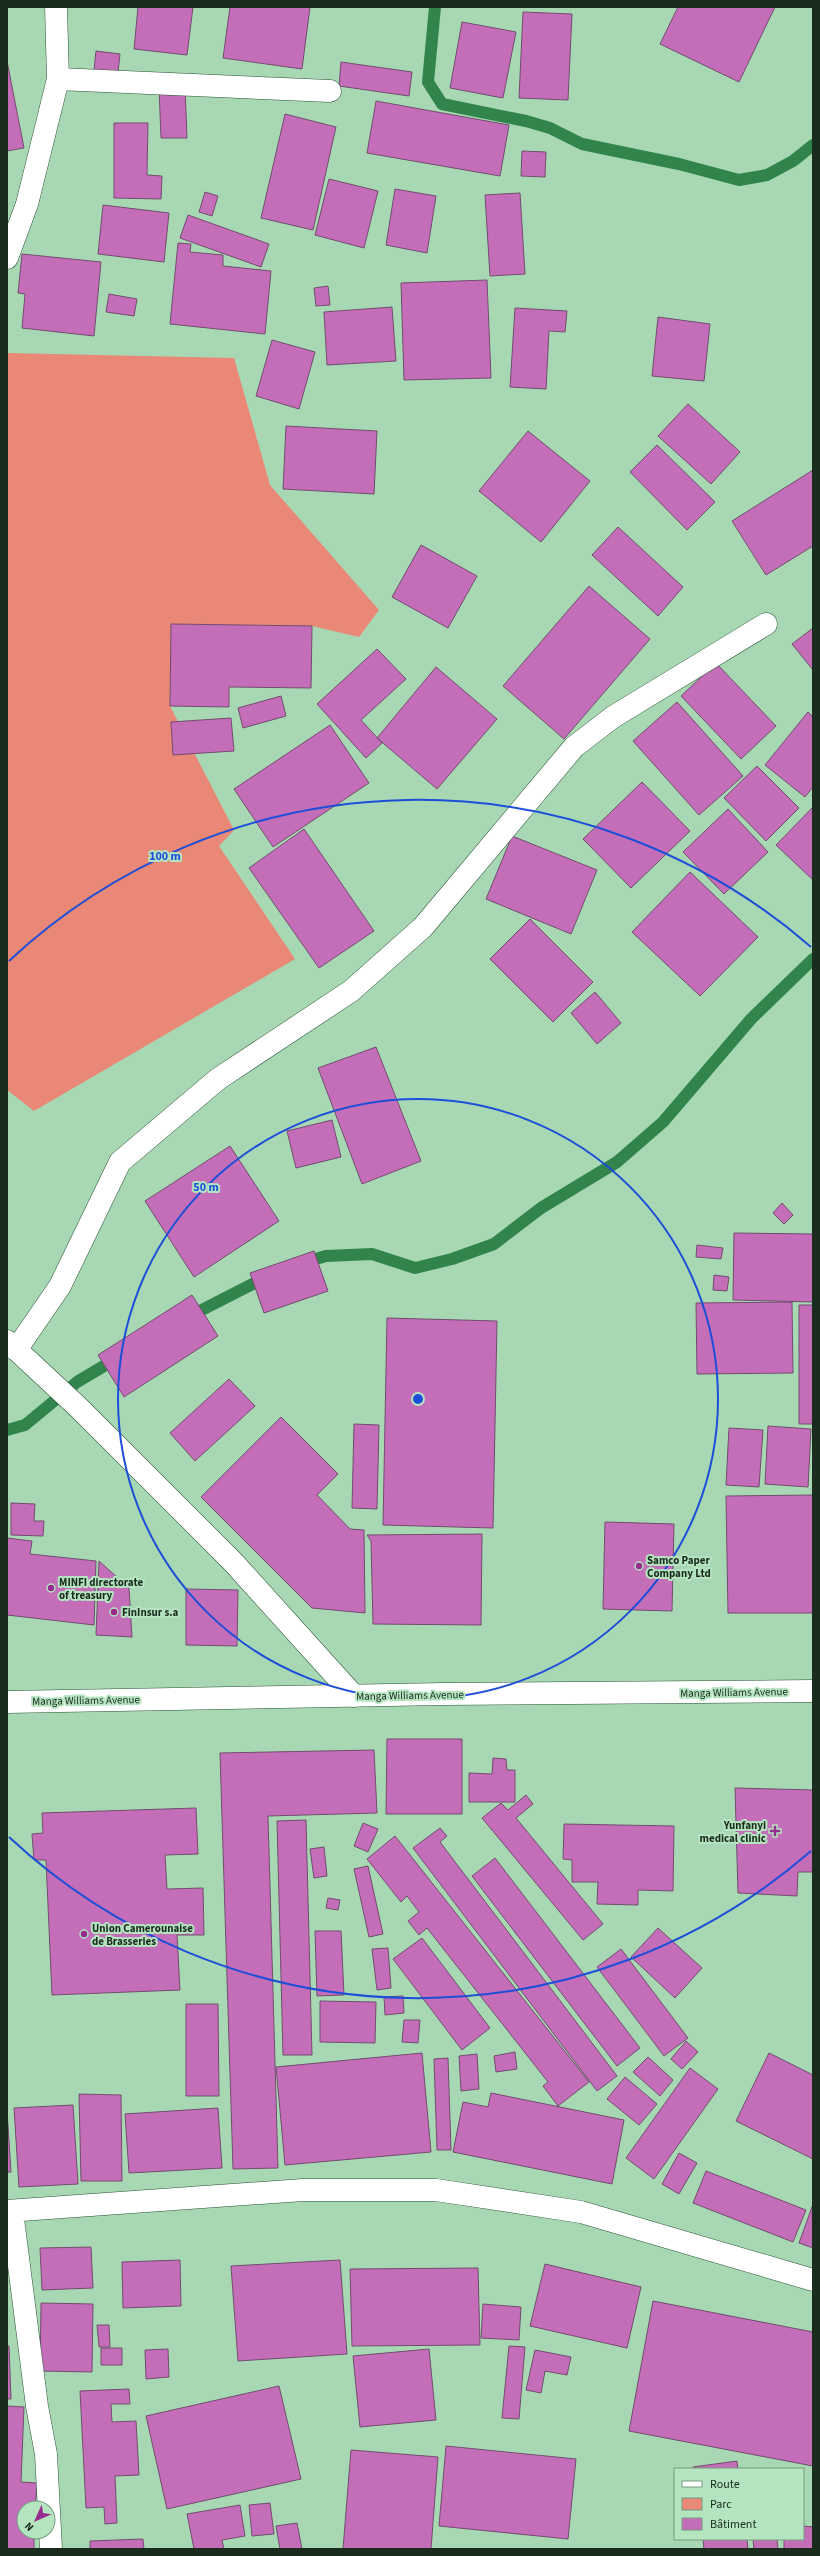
<svg xmlns="http://www.w3.org/2000/svg" width="820" height="2556" font-family="'Source Sans 3',sans-serif">
	<rect width="100%" height="100%" fill="#a8d8b3"/>
	<path fill="#e98876" d="M7,353L234,358L270,485L379,610L359,637L312,626L171,624L170,706L234,830L219,846L295,959L34,1111L7,1090Z"/>
	<g fill="none" stroke-linecap="round" stroke-linejoin="round">
		<path stroke="#32844d" stroke-width="12" d="M435,7L428,82L442,104L526,121L550,128L582,144L679,164L739,180L767,175L793,161L813,145
			M302,1263L326,1256L372,1254L415,1268L452,1259L494,1244L541,1208L617,1162L663,1122L751,1019L813,959
			M188,1317L268,1276
			M7,1430L25,1425L77,1382L119,1357"/>
	</g>
	<path fill="#c46eba" stroke="#724c6d" d="M138,7H193L187,55L134,49Z
		M230,7H310L302,69L223,58Z
		M678,7H775L739,82L660,44Z
		M523,12L572,14L568,100L519,98Z
		M462,22L516,32L503,98L450,88Z
		M96,51L120,54L118,72L94,70Z
		M7,61L24,148L7,151Z
		M341,62L412,72L409,96L339,86Z
		M159,87H185L187,138H161Z
		M376,101L509,125L500,176L367,153Z
		M285,114L336,127L313,230L261,218Z
		M114,123H148L147,175L162,176L161,199L114,198Z
		M522,151L546,152L545,177L521,176Z
		M329,179L378,191L364,248L315,235Z
		M395,189L436,196L427,253L386,245Z
		M205,192L218,196L212,216L199,212Z
		M520,193L525,274L490,276L485,195Z
		M103,205L169,213L164,262L98,254Z
		M188,215L269,244L261,267L180,238Z
		M178,243L191,244L190,252L223,255V266L271,271L265,334L170,324Z
		M22,254L101,262L94,336L22,328L25,294L18,293Z
		M487,280L491,378L404,380L401,283Z
		M328,286L330,305L316,306L314,288Z
		M109,294L137,299L134,316L106,312Z
		M392,307L396,361L327,365L324,312Z
		M515,308L567,311L565,332L549,331L546,389L510,387Z
		M658,317L710,324L704,381L652,376Z
		M272,340L315,352L299,409L256,396Z
		M688,404L740,452L711,484L658,436Z
		M286,426L377,431L374,494L283,489Z
		M528,431L590,481L541,542L479,491Z
		M657,445L715,502L687,530L630,472Z
		M813,470V546L766,575L732,521Z
		M618,527L683,587L658,616L592,555Z
		M421,545L477,576L448,628L392,597Z
		M589,586L650,639L564,739L503,686Z
		M171,624L312,626L311,688L229,687V707L170,706Z
		M813,628V670L792,644Z
		M377,649L406,679L361,720L382,743L366,758L317,704Z
		M716,663L776,726L741,759L681,696Z
		M436,667L497,719L437,789L377,738Z
		M281,696L286,716L243,728L238,708Z
		M677,702L743,776L699,815L633,741Z
		M808,712L813,717V787L805,797L765,765Z
		M231,718L234,751L173,755L171,722Z
		M330,725L369,783L273,847L234,789Z
		M757,766L799,808L766,841L724,798Z
		M642,782L690,831L631,888L583,839Z
		M813,807V880L776,845Z
		M728,809L768,852L724,894L683,852Z
		M304,829L374,931L319,968L249,868Z
		M512,836L597,870L571,934L486,899Z
		M690,872L758,937L700,996L632,932Z
		M530,919L593,982L553,1022L490,959Z
		M595,992L621,1023L597,1044L571,1013Z
		M376,1047L421,1161L362,1184L318,1068Z
		M332,1120L341,1157L296,1168L287,1131Z
		M230,1146L279,1221L194,1277L145,1201Z
		M782,1203L793,1215L784,1224L773,1213Z
		M734,1233L813,1234V1302L733,1300Z
		M697,1245L723,1248L721,1259L696,1257Z
		M314,1251L328,1291L264,1313L250,1273Z
		M714,1275L729,1277L727,1291L713,1290Z
		M192,1295L218,1336L124,1397L98,1355Z
		M792,1302L793,1373L697,1374L696,1303Z
		M799,1305H813V1424H799Z
		M387,1318L497,1321L493,1528L383,1525Z
		M229,1379L255,1406L195,1461L170,1433Z
		M281,1417L338,1474L317,1495L350,1529L364,1530L365,1613L312,1608L201,1497Z
		M354,1424L379,1425L377,1509L352,1508Z
		M768,1426L811,1429L808,1487L765,1484Z
		M729,1428L763,1430L759,1487L726,1485Z
		M813,1495V1613H728L726,1496Z
		M11,1503L35,1504L34,1521H44L43,1536L11,1535Z
		M605,1522L674,1524L672,1611L603,1609Z
		M482,1534L481,1625L373,1624L371,1541L367,1535Z
		M7,1538L32,1541L30,1554L96,1561L94,1625L7,1615Z
		M99,1561L129,1588L132,1637L96,1635Z
		M186,1589L238,1590L237,1646L186,1645Z
		M387,1739H462V1814H386Z
		M374,1750L377,1813L268,1816L278,2168L233,2169L220,1753Z
		M493,1758L506,1759L507,1770H515V1802H469V1773L492,1774Z
		M735,1788L813,1790V1872H798L797,1896L738,1893Z
		M526,1795L533,1804L516,1818L603,1924L583,1940L482,1818L501,1803L508,1810Z
		M196,1808L198,1854L165,1855L167,1889L203,1888L204,1935H177L180,1990L52,1995L46,1860H34L32,1834L43,1833L42,1813Z
		M306,1820L312,2055H283L277,1821Z
		M363,1823L378,1829L368,1852L354,1846Z
		M564,1824L674,1826L673,1891L638,1890V1905L597,1904L598,1882H572V1860L563,1859Z
		M440,1828L447,1836L440,1842L617,2076L597,2091L413,1848Z
		M395,1836L589,2082L558,2106L543,2086L548,2082L427,1928L419,1935L408,1921L419,1912L407,1896L401,1902L367,1859Z
		M324,1847L327,1876L314,1878L310,1849Z
		M495,1858L640,2048L617,2066L472,1876Z
		M368,1866L383,1934L369,1937L354,1869Z
		M328,1898L340,1900L338,1910L326,1908Z
		M658,1928L702,1968L675,1998L631,1957Z
		M315,1931H341L344,1995L317,1996Z
		M422,1938L490,2028L462,2050L393,1959Z
		M388,1948L391,1988L377,1990L372,1949Z
		M621,1949L688,2038L664,2056L597,1967Z
		M403,1996L404,2013L385,2015L384,1997Z
		M320,2001L376,2002L375,2043L320,2042Z
		M186,2004H218L219,2096H186Z
		M404,2020H420L418,2043L402,2042Z
		M686,2041L698,2052L682,2069L671,2059Z
		M515,2052L517,2069L496,2072L494,2056Z
		M422,2053L431,2152L285,2165L276,2067Z
		M769,2053L813,2075V2159L736,2121Z
		M477,2054L479,2089L461,2091L459,2056Z
		M648,2057L673,2080L660,2096L633,2072Z
		M448,2058L451,2150H437L434,2059Z
		M690,2068L718,2089L654,2179L626,2158Z
		M625,2077L657,2104L639,2125L607,2099Z
		M491,2093L624,2120L612,2184L453,2152L463,2102L488,2107Z
		M79,2094L121,2095L122,2181H81Z
		M73,2105L78,2184L19,2187L14,2108Z
		M218,2108L222,2168L129,2173L125,2114Z
		M7,2110L11,2172H7Z
		M679,2153L697,2163L679,2194L662,2184Z
		M706,2171L806,2210L793,2242L693,2203Z
		M813,2204V2248L799,2243Z
		M91,2247L93,2288L42,2290L40,2248Z
		M180,2260L181,2306L123,2308L122,2262Z
		M340,2260L347,2354L238,2361L231,2266Z
		M545,2264L641,2287L627,2348L530,2326Z
		M478,2268L480,2345L352,2346L350,2269Z
		M653,2301L813,2332V2466L629,2431Z
		M41,2303L93,2304L92,2372L40,2371Z
		M483,2304L521,2307L519,2340L481,2338Z
		M97,2325H109L110,2347H99Z
		M7,2346H9L11,2399H7Z
		M509,2346L525,2347L519,2419L502,2418Z
		M101,2348H122V2365H101Z
		M168,2349L169,2377L146,2379L145,2350Z
		M429,2349L436,2420L360,2427L353,2356Z
		M535,2350L571,2357L567,2375L545,2371L541,2393L526,2390Z
		M279,2386L301,2479L167,2509L146,2416Z
		M129,2389L130,2404H111L112,2422L136,2421L139,2475L115,2476L117,2523L105,2524L104,2507L86,2508L80,2391Z
		M7,2406L24,2407L21,2482L37,2483L35,2508H24V2532H34V2549H7Z
		M446,2446L576,2459L568,2539L439,2526Z
		M351,2450L438,2457L431,2549H343Z
		M737,2461L738,2469H694L693,2467Z
		M270,2503L274,2534L252,2536L249,2505Z
		M240,2505L245,2536L222,2540L224,2549H194L187,2514Z
		M297,2523L302,2549H280L276,2526Z
		M803,2526L813,2527V2549H784V2539H803Z
		M143,2539L144,2549H90V2541Z
		M703,2539H747L748,2549H704Z
		M753,2539H777L778,2549H754Z"/>
	<g fill="none" stroke-linecap="round" stroke-linejoin="round">
		<defs>
			<path id="minor" d="M58,79L330,91
				M7,258L27,204L58,79L56,7
				M7,1341L78,1407L233,1562L354,1696
				M16,1350L60,1286L120,1162L218,1079L351,991L423,927L574,747L613,717L766,624
				M7,2211L303,2190H436L581,2212L813,2280
				M12,2211L37,2406L46,2454L51,2549"/>
			<path id="secondary" d="M7,1702L443,1694L813,1691"/>
		</defs>
		<use href="#minor" stroke="#285334" stroke-width="23"/>
		<use href="#secondary" stroke="#285334" stroke-width="23"/>
		<use href="#minor" stroke="#fff" stroke-width="22"/>
		<use href="#secondary" stroke="#fff" stroke-width="22"/>
	</g>
	<g fill="none" stroke="#1d4ed8" stroke-width="2">
		<circle cx="418" cy="1399" r="300"/>
		<path d="M811 1851A599 599 0 0 1 9 1837M9 961A599 599 0 0 1 811 947"/>
	</g>
	<g fill="#972c8e" stroke="#b5e5c0" stroke-width="1.5">
		<circle cx="639" cy="1566" r="4"/>
		<circle cx="51" cy="1588" r="4"/>
		<circle cx="114" cy="1612" r="4"/>
		<path d="M773 1825h4v4h4v4h-4v4h-4v-4h-4v-4h4z"/>
		<circle cx="84" cy="1934" r="4"/>
	</g>
	<g text-anchor="middle" stroke-width="4" stroke-linejoin="round" paint-order="stroke">
		<g font-size="11" font-weight="bold" fill="#1a2c1e" stroke="#b5e5c0" text-anchor="start">
			<text x="647" y="1564">Samco Paper<tspan x="647" dy="13">Company Ltd</tspan></text>
			<text x="59" y="1586">MINFI directorate<tspan x="59" dy="13">of treasury</tspan></text>
			<text x="122" y="1616">FinInsur s.a</text>
			<text x="766" y="1829" text-anchor="end">Yunfanyi<tspan x="766" dy="13">medical clinic</tspan></text>
			<text x="92" y="1932">Union Camerounaise<tspan x="92" dy="13">de Brasseries</tspan></text>
		</g>
		<g font-size="11" fill="#1a2c1e" stroke="#b5e5c0">
			<text transform="translate(734 1692) rotate(-1)" y="4">Manga Williams Avenue</text>
			<text transform="translate(410 1695) rotate(-1)" y="4">Manga Williams Avenue</text>
			<text transform="translate(86 1700) rotate(-1)" y="4">Manga Williams Avenue</text>
		</g>
	</g>
	<circle cx="418" cy="1399" r="6" fill="#1d4ed8" stroke="#b5e5c0" stroke-width="2"/>
	<g font-size="12" text-anchor="middle" font-weight="bold" fill="#1d4ed8" stroke="#b5e5c0" stroke-width="4" stroke-linejoin="round" paint-order="stroke">
		<text x="165" y="860">100 m</text>
		<text x="206" y="1191">50 m</text>
	</g>
	<rect width="820" height="2556" fill="none" stroke="#1a2c1e" stroke-width="16"/>
	<rect x="674" y="2468" width="130" height="72" fill="#b5e5c0" stroke="#779b7f"/>
	<rect x="682" y="2481" width="20" height="6" fill="#ffffff" stroke="#779b7f"/>
	<text x="710" y="2488" font-size="12" fill="#1a2c1e">Route</text>
	<rect x="682" y="2498" width="20" height="12" fill="#e98876" stroke="#779b7f"/>
	<text x="710" y="2508" font-size="12" fill="#1a2c1e">Parc</text>
	<rect x="682" y="2518" width="20" height="12" fill="#c46eba" stroke="#779b7f"/>
	<text x="710" y="2528" font-size="12" fill="#1a2c1e">Bâtiment</text>
	<g transform="translate(36 2520) rotate(225)"><circle r="19" fill="#b5e5c0" stroke="#779b7f"/>
	<path d="M0-3L7 15L0 10L-7 15Z" fill="#972c8e"/>
	<text y="-6" font-size="11" font-weight="bold" text-anchor="middle" fill="#1a2c1e">N</text>
	</g>
</svg>
